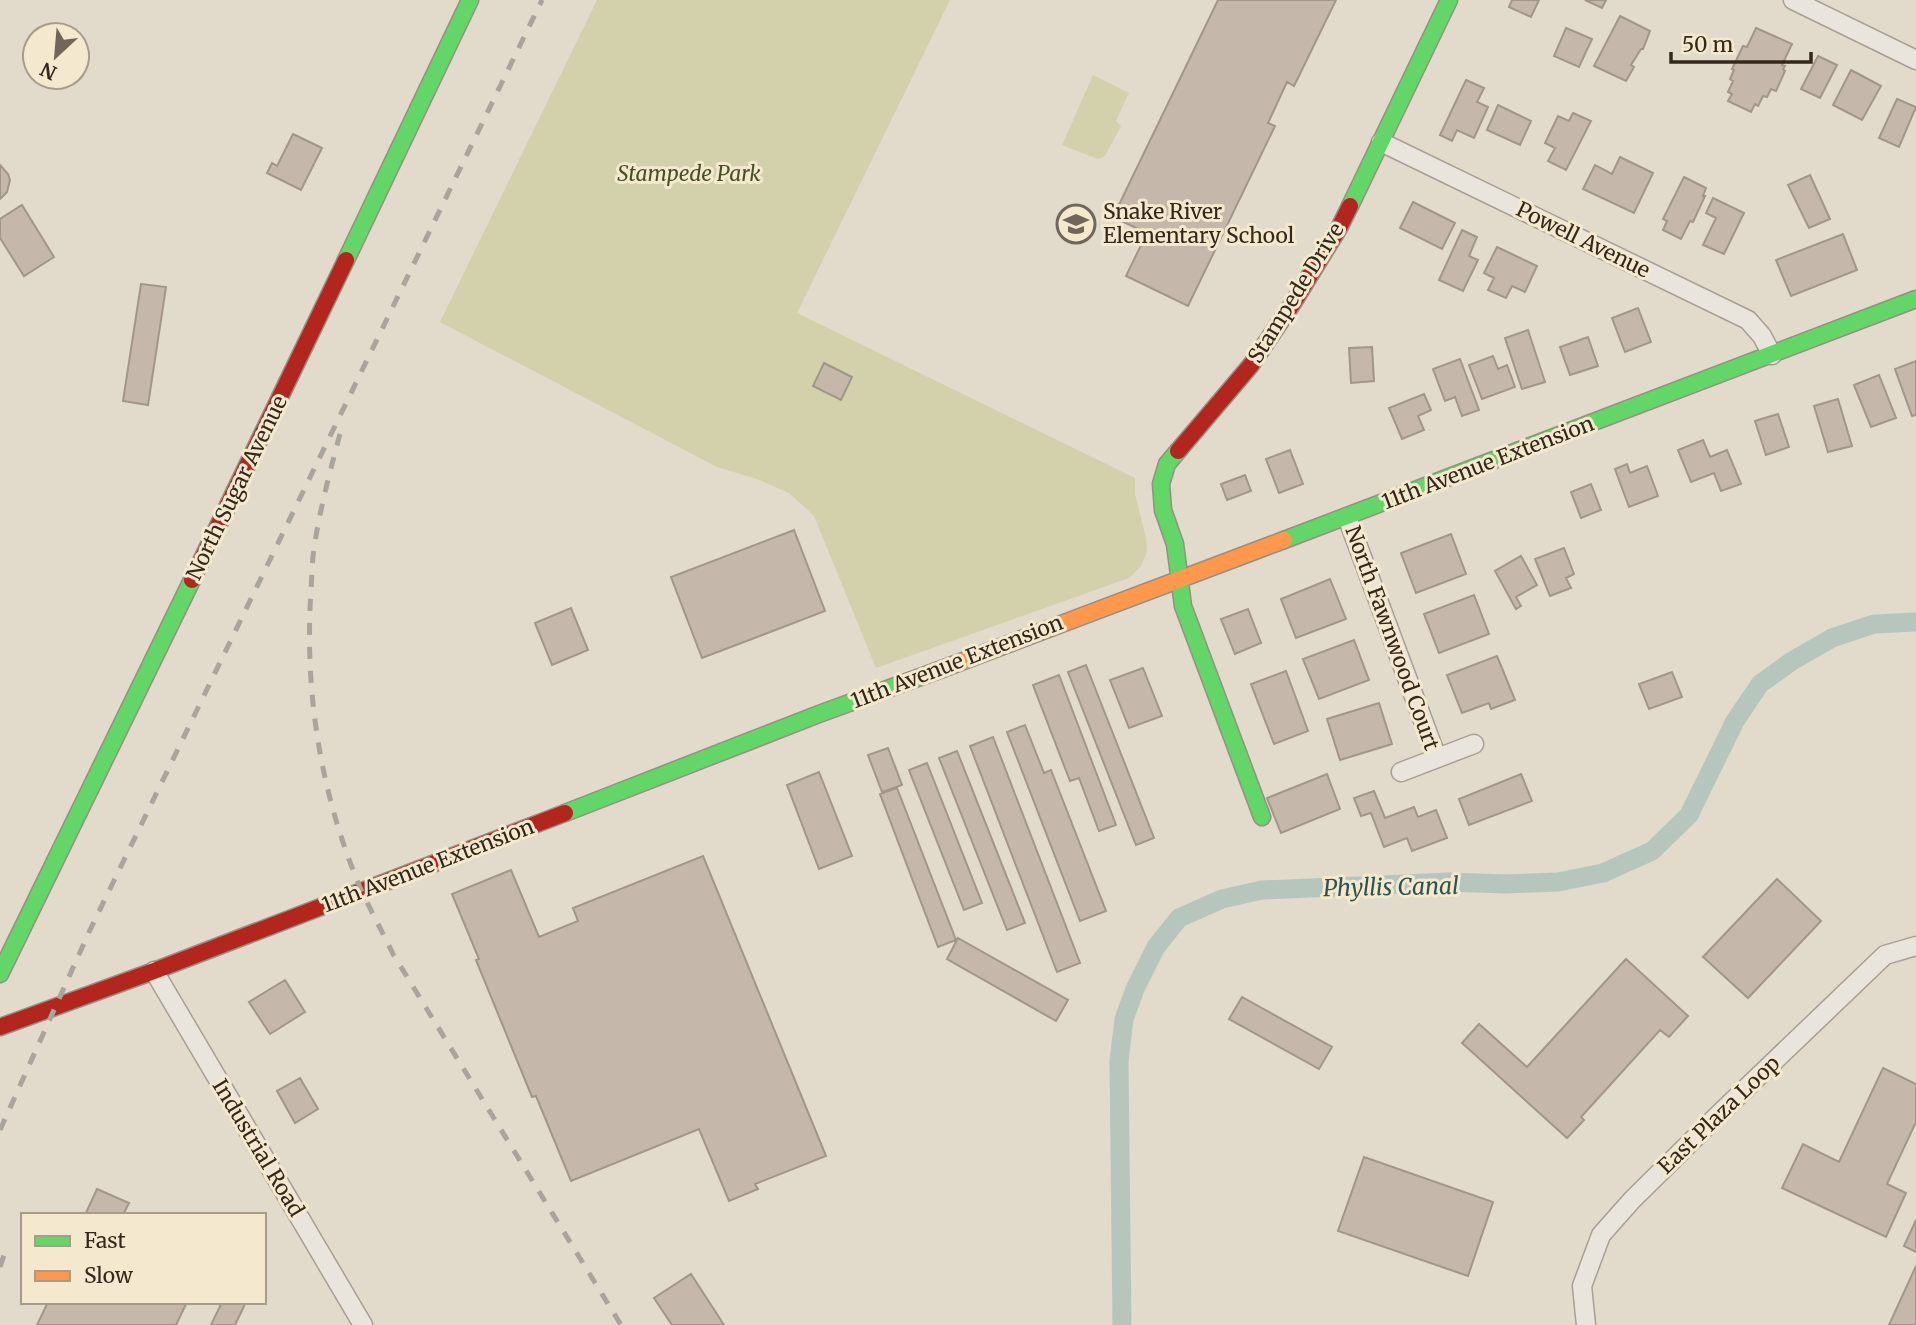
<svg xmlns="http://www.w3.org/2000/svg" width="1916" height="1325" font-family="Merriweather,serif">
	<rect width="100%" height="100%" fill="#e2daca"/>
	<path fill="#d2d1ac" d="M597,0H950L797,313L1135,478V494L1146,538L1147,552L1141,566L1129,578L876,668L814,516L789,493L757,479L717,467L440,322Z
		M1093,75L1129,93L1116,121L1121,126L1105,156L1098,159L1062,145Z"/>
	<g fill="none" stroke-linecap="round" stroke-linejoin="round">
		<path stroke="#b6c6bc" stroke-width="19" d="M1122,1325L1119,1061L1124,1019L1135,989L1156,947L1179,918L1222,899L1262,890L1449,882L1505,884L1558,882L1603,873L1652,851L1689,815L1735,721L1760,684L1792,661L1832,638L1874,624L1916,622"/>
	</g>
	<path fill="#c5b8ab" stroke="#a2968a" stroke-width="2" d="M1218,0H1336L1294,86L1287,82L1268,123L1275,126L1188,306L1126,276L1147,233L1113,217Z
		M1512,0H1539L1531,17L1509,7Z
		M1585,0H1606L1602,8Z
		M1620,16L1650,31L1643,49H1641L1631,65L1634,67L1626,81L1594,66Z
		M1566,28L1592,39L1579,67L1554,56Z
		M1756,28L1792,44L1782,65L1785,66L1783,69L1785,71L1776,91L1771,89L1767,97L1763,96L1758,106L1755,104L1751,112L1728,101L1732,94L1728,92L1733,81L1730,79L1734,70L1732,69L1743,46L1747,47Z
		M1818,56L1837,65L1820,98L1801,89Z
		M1851,70L1881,86L1862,120L1833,105Z
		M1466,80L1484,88L1477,102L1488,107L1474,138L1457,130L1452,141L1440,135Z
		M1897,99L1916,107L1899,147L1879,138Z
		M1498,105L1531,121L1520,145L1487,130Z
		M1573,113L1591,121L1566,170L1548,161L1555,148L1545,143L1558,116L1569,121Z
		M293,134L322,148L301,190L267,173L272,163L277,166Z
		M1620,157L1653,173L1634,213L1583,189L1595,165L1612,174Z
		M0,165L8,174L10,180L7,192L0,199Z
		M1810,175L1830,219L1809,228L1788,185Z
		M1684,177L1706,188L1703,196H1705L1693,222L1690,221L1681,239L1663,230L1667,221L1663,219Z
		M1713,198L1744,213L1724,254L1703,245L1716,218L1706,213Z
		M1413,202L1455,223L1442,249L1400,228Z
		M22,205L54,257L24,276L0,238V219Z
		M1462,230L1477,237L1469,256L1478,260L1463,291L1439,280Z
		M1843,234L1857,270L1791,296L1776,260Z
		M1497,247L1537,266L1525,292L1512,286L1506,298L1488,290L1494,278L1484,273Z
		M141,284L166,287L148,405L123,401Z
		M1638,308L1651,342L1625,352L1612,318Z
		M1528,330L1545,382L1522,389L1505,338Z
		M1588,337L1598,366L1570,375L1560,347Z
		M1372,347L1374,381L1351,383L1349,348Z
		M1493,356L1498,369L1507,365L1515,387L1482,399L1469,365Z
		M1460,359L1479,410L1462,416L1455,397L1445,401L1433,369Z
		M1916,361V415L1912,416L1895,369Z
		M824,363L852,377L841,400L813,386Z
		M1879,375L1896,418L1871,427L1854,385Z
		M1424,394L1431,410L1418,416L1424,430L1402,439L1389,408Z
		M1838,399L1852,446L1828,452L1814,406Z
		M1778,414L1789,447L1766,455L1755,421Z
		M1703,440L1710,457L1727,450L1741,484L1721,491L1714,473L1691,482L1678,450Z
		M1290,450L1303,484L1279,493L1266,459Z
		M1627,464L1630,473L1647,466L1658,496L1629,507L1615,469Z
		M1245,475L1251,491L1227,500L1221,484Z
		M1591,484L1601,510L1581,518L1571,492Z
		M794,530L825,611L702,658L671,577Z
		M1451,534L1466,574L1416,593L1401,553Z
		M1564,548L1574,574L1566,578L1571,588L1550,596L1535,559Z
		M1521,556L1537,585L1516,597L1521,606L1516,609L1495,571Z
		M1330,579L1346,619L1296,638L1281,599Z
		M1474,595L1489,634L1439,653L1424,614Z
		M571,608L588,650L552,665L535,623Z
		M1248,609L1261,643L1235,654L1221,619Z
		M1354,640L1369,680L1319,699L1303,659Z
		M1497,656L1515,700L1491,709L1489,703L1462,713L1447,675Z
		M1086,665L1154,838L1136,845L1068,672Z
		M1143,668L1162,716L1129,728L1110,680Z
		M1286,671L1308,731L1274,744L1251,684Z
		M1672,672L1682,697L1649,709L1639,684Z
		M1059,675L1116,825L1099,831L1079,778L1070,781L1033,685Z
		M1379,703L1392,744L1340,760L1327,719Z
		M1025,725L1044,773L1051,770L1106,911L1080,921L1007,732Z
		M993,737L1080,963L1057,972L970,746Z
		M888,748L902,785L882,792L868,755Z
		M957,751L1025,923L1007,930L939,758Z
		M927,763L982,903L964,910L909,770Z
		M819,772L852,856L819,869L787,785Z
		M1327,774L1340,809L1281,833L1267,798Z
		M1521,774L1532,801L1469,825L1459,799Z
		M897,788L956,940L938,947L880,794Z
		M1374,791L1385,818L1414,807L1418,817L1436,810L1447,838L1412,851L1407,838L1384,847L1371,813L1361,816L1354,798Z
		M703,856L826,1156L755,1184L758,1189L729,1201L699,1129L571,1181L536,1096L532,1097L476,960L479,959L452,894L511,870L539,937L578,921L573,908Z
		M1777,879L1821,921L1748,998L1703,957Z
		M958,938L1068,1000L1056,1021L947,959Z
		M1626,959L1688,1016L1669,1037L1660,1030L1581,1117L1584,1120L1567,1138L1462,1043L1479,1024L1527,1067Z
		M285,980L305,1012L270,1034L249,1002Z
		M1242,997L1332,1047L1319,1069L1229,1019Z
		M1883,1068L1916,1084V1122L1887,1184L1906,1193L1886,1237L1782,1188L1803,1144L1839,1162Z
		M300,1078L318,1109L295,1123L277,1091Z
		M1364,1157L1493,1202L1468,1276L1338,1231Z
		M97,1189L129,1203L124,1213L128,1215H85Z
		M1916,1220V1252L1904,1246Z
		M1916,1266V1325H1889Z
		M691,1274L724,1325H672L654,1298Z
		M48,1302H187L176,1325H37Z
		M222,1302H246L235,1325H211Z"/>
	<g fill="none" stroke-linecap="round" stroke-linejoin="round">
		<defs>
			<path id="street" d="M1793,0L1916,60
				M1381,142L1748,320L1762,336L1772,355
				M1347,517L1437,758
				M1401,772L1474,744
				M154,971L363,1325
				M1586,1325L1582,1286L1601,1235L1632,1200L1716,1117L1885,955L1916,946"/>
			<path id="fast" d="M1350,206L1449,0
				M346,260L470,0
				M1178,451L1167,464L1161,484L1163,510L1175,544L1183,606L1262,817
				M1284,540L1916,299
				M565,813L819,714L942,669
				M0,974L192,580"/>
			<path id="slow" d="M942,669L1284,540"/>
			<path id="jam" d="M1178,451L1251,365L1293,303L1339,228L1350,206
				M192,580L346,260
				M0,1027L154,971L565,813"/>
		</defs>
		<use href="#street" stroke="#a79f94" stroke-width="21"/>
		<use href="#fast" stroke="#968f84" stroke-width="19"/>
		<use href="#slow" stroke="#968f84" stroke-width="19"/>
		<use href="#jam" stroke="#968f84" stroke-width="19"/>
		<use href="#street" stroke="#eae5dc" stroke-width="18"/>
		<use href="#fast" stroke="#63d668" stroke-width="16"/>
		<use href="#slow" stroke="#ff974d" stroke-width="16"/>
		<use href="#jam" stroke="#b3261e" stroke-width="16"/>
		<path stroke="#a9a49c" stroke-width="5" stroke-dasharray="12 12" stroke-linecap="butt" d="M340,434C330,471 320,509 314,548C312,562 312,576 311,590C304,693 321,797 362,892C372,913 383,933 393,954L621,1325
			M0,1130L90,930L542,0
			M0,1267L6,1249"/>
	</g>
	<defs>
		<symbol id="school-ring" viewBox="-11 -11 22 22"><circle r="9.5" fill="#f4e9cf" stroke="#71665a" stroke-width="1.5"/><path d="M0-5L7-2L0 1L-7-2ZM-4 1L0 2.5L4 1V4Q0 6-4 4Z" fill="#71665a"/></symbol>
	</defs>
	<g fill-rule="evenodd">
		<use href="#school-ring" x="1054" y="202" width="44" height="44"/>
	</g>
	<g text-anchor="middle" stroke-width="6" stroke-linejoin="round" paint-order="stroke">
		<g font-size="21" font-style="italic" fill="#465024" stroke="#f4e9cf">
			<text x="689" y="181">Stampede Park</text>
		</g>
		<g font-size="21" fill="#34281d" stroke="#f4e9cf" text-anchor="start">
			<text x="1103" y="219">Snake River<tspan x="1103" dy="24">Elementary School</tspan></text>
		</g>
		<g font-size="21" fill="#34281d" stroke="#f4e9cf">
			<text transform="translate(1583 240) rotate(26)" y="7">Powell Avenue</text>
			<text transform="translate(1296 293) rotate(-58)" y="7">Stampede Drive</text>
			<text transform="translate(1488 463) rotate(-21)" y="7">11th Avenue Extension</text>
			<text transform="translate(237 488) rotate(-64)" y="7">North Sugar Avenue</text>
			<text transform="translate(1392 638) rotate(70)" y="7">North Fawnwood Court</text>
			<text transform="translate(957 662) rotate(-21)" y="7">11th Avenue Extension</text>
			<text transform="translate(428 866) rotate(-21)" y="7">11th Avenue Extension</text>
			<text transform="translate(1719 1115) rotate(-44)" y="7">East Plaza Loop</text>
			<text transform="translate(258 1148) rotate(59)" y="7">Industrial Road</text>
		</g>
		<g font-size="23" font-style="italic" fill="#2c5451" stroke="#f4e9cf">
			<text transform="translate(1391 887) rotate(-1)" y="8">Phyllis Canal</text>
		</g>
	</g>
	<rect x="21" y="1213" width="245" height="91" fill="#f4e9cf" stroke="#a79c88" stroke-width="2"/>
	<rect x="35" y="1236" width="35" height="10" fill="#63d668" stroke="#a79c88" stroke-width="2"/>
	<text x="84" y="1248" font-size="21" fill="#34281d">Fast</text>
	<rect x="35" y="1271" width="35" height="10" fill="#ff974d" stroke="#a79c88" stroke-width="2"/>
	<text x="84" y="1283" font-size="21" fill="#34281d">Slow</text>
	<g transform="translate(56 56) rotate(206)"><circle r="33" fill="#f4e9cf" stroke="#a79c88" stroke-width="2"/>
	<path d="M0-5L12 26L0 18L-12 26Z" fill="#71665a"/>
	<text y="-10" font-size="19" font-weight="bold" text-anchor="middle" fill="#34281d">N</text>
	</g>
	<path d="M1671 52v10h140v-10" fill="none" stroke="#34281d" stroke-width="3.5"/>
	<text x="1682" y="52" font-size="21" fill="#34281d" stroke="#f4e9cf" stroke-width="5" paint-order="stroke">50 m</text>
</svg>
